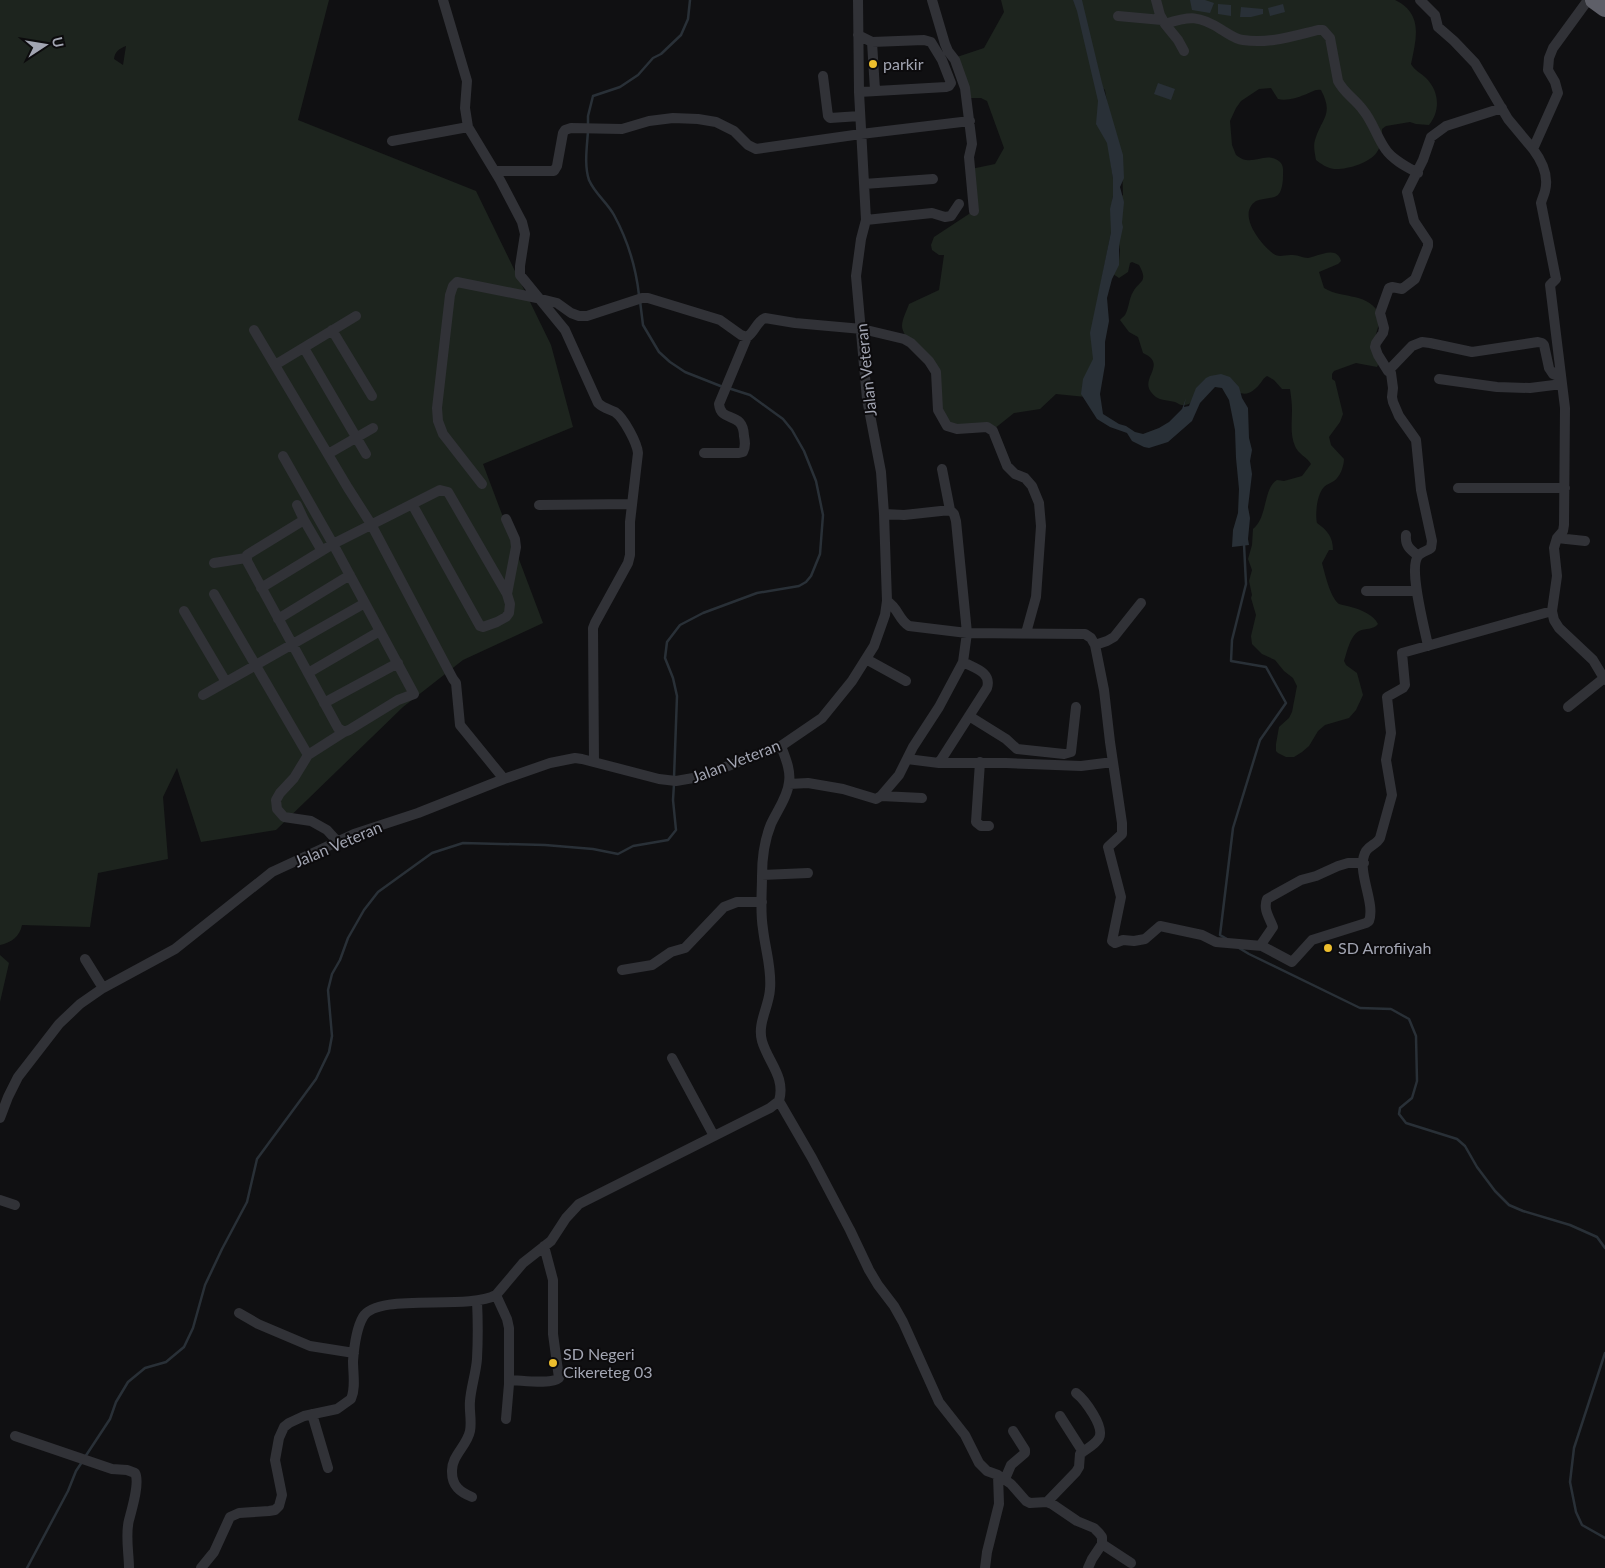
<svg xmlns="http://www.w3.org/2000/svg" width="1605" height="1568" font-family="Lato,sans-serif">
	<rect width="100%" height="100%" fill="#101012"/>
	<path fill="#1d241e" fill-rule="evenodd" d="M0,0H329L298,120L476,191L551,345L573,427L483,464L543,623L463,660L403,707L276,830L201,842L177,768L163,797L168,859L98,873L90,927L22,925C20,936 11,943 0,945ZM126,46L123,65L114,59C115,51 119,49 126,46Z
		M1001,0H1395C1424,14 1416,39 1411,64C1414,70 1421,73 1426,78C1439,91 1441,110 1429,125L1416,124L1410,122L1386,126L1382,129C1382,137 1382,145 1377,152C1370,163 1346,170 1334,169C1327,168 1321,164 1316,160C1315,154 1313,146 1315,140C1322,117 1334,115 1321,90C1314,89 1311,93 1304,95C1297,98 1286,101 1278,99L1271,88L1259,89L1241,101L1236,108L1230,121L1232,145L1236,155C1239,157 1243,160 1246,160C1258,162 1267,152 1280,162C1284,166 1283,171 1283,176C1283,182 1282,191 1278,195C1273,199 1263,198 1256,201C1238,213 1257,239 1269,250C1279,260 1282,254 1293,255C1299,255 1302,258 1308,258C1319,256 1337,245 1341,261L1338,264L1319,272L1324,288C1344,300 1369,291 1381,317L1376,334C1381,346 1384,355 1377,367L1356,363L1334,371L1332,374V379L1335,381L1343,414L1340,422L1329,437L1331,445L1344,459C1344,466 1340,477 1334,481C1331,483 1327,484 1324,487C1317,494 1315,514 1317,523C1327,530 1333,537 1333,550H1329L1322,563C1325,574 1330,597 1339,604C1342,605 1348,606 1351,607C1360,609 1374,615 1378,624C1373,630 1366,628 1359,631C1350,636 1347,652 1344,661L1346,665L1357,673L1363,695L1356,710L1349,718L1325,725L1318,731L1309,746L1302,752L1294,757H1286L1278,753L1276,751V744L1279,727L1289,718L1292,712L1297,686L1293,678L1284,671L1275,660L1262,654L1252,644L1251,636L1256,615L1251,598L1252,595L1249,581L1252,570L1248,559L1252,545L1253,529C1268,517 1263,488 1277,480L1284,481L1302,476L1311,464C1307,457 1298,454 1295,446C1290,435 1292,421 1292,410C1292,403 1291,396 1290,389H1282L1274,380L1267,376C1262,379 1261,384 1256,388C1240,403 1233,385 1220,377C1212,379 1204,380 1200,387C1195,394 1195,406 1182,405C1180,405 1178,403 1175,402C1172,401 1168,401 1164,400C1158,399 1155,397 1151,392C1140,378 1168,364 1143,353L1138,337L1129,332L1120,320C1121,318 1124,317 1125,315C1129,308 1129,298 1133,292C1139,280 1149,283 1139,265L1132,262L1130,263L1128,272L1119,278L1113,274V271L1119,261L1120,250L1117,235L1122,225L1120,218L1122,212L1120,198L1123,195L1122,163L1118,158L1121,155L1117,147L1111,126L1105,90L1099,84L1095,66L1097,62L1096,61L1091,66L1099,101L1097,123L1108,143L1113,179V196L1111,209V232L1091,333L1094,359L1084,381L1086,397L1056,394L1040,409L1014,413L994,429C978,421 963,435 949,426C934,416 940,390 938,375C937,370 933,366 930,362C922,353 902,337 902,326C902,319 907,310 909,304L939,290L944,255H939L932,250L931,245L934,237L975,210L971,169L995,164L1004,148L987,101L981,98H970L967,94H964L957,57L984,48L1004,12Z
		M0,955L9,963L0,1002Z"/>
	<path fill="#293037" d="M1073,0H1082L1102,83L1123,155L1124,178L1120,187L1124,202L1122,223L1123,227L1119,246V265L1112,279L1107,298L1109,321L1105,342V365L1100,394L1103,414L1119,424L1126,426L1135,432L1143,434L1159,428L1169,422L1182,409L1186,398L1184,407L1189,406L1196,388L1206,378L1210,376L1221,374L1230,377L1239,387L1242,398L1248,408L1249,438L1252,450L1250,461L1252,474L1248,507L1250,518L1248,539L1249,545L1232,547L1233,530L1238,513L1239,489L1236,458L1235,430L1229,400L1222,388L1215,387L1200,403L1192,421L1168,442L1149,448L1144,447L1132,441L1127,433L1110,427L1097,419L1081,394L1083,379L1093,359L1090,333L1111,232L1110,209L1113,196V179L1107,143L1096,124L1098,101L1077,11Z
		M1190,0H1205L1214,3L1210,13L1192,10Z
		M1218,4L1231,5V16L1218,14Z
		M1283,4L1285,12L1270,16L1268,8Z
		M1241,7L1263,9V14L1251,17H1240Z
		M1158,83L1175,89L1171,100L1154,94Z"/>
	<g fill="none" stroke-linecap="round" stroke-linejoin="round">
		<path stroke="#293037" stroke-width="2.5" d="M588,125V116L593,96L620,87L638,75L653,58L661,54L681,35L688,19L690,0
			M588,131C587,147 584,165 589,180C595,194 607,202 614,215C627,239 636,268 639,295
			M640,301L643,325L659,352L670,362L685,372L723,387
			M674,778L677,696L673,678L665,658L667,642L680,625L703,613L757,593L799,586L806,582L811,576L820,554L823,515L816,481L804,451L792,430L783,419L750,395L728,388
			M1227,939L1220,935L1233,828L1260,740L1286,703L1266,667L1231,661L1232,640L1246,584L1244,544
			M1239,948L1249,954L1360,1008L1391,1009L1409,1019L1416,1036L1417,1081L1412,1098L1400,1108L1399,1114L1406,1123L1457,1139L1465,1146L1477,1167L1495,1191L1509,1205L1523,1211L1570,1225L1597,1237L1605,1248
			M1605,1353L1574,1448L1570,1482L1576,1512L1582,1525L1605,1538
			M85,1457L110,1419L116,1402L128,1382L145,1368L166,1362L184,1347L193,1328L205,1285L222,1249L247,1202L257,1159L316,1079L329,1052L332,1036L328,990L332,974L340,960L348,938L364,910L378,892L432,853L463,843L545,845L593,849L618,854L633,846L668,840L676,830L673,800L674,784
			M27,1568L68,1491L76,1471L82,1462"/>
		<path stroke="#313237" stroke-width="10" d="M443,0L467,81L465,108L468,127L500,180L522,222L525,234L520,266V275L565,330L598,403C603,408 609,409 615,412C624,418 637,443 638,453L630,522V555L628,563L595,623L593,628L594,762
			M932,0L945,44L948,51L955,60L965,88L972,144L969,157L974,211
			M1156,0L1160,15L1165,24C1190,16 1199,15 1222,30C1229,34 1235,39 1243,40C1269,44 1293,36 1318,30H1323L1330,38L1338,81C1344,93 1355,99 1363,110C1373,122 1377,138 1386,150C1393,160 1407,167 1418,173
			M1420,0L1435,15L1438,27L1454,41L1475,63L1508,119L1533,149
			M1588,0L1553,48L1549,58L1548,70L1555,82L1558,93L1533,149C1542,161 1549,176 1545,191C1544,195 1542,199 1541,203L1556,279L1550,285L1565,408L1564,525L1563,531L1557,538L1554,548L1557,576L1552,611L1554,620L1559,628L1593,660L1605,680
			M1118,16L1162,20
			M1165,24L1178,40L1184,51
			M858,35L872,42L924,40L931,42L942,60L951,83L949,86L946,87L859,92
			M872,42L875,90
			M823,76L828,116L830,118L860,116
			M392,141L468,127
			M495,171H554L557,166L563,133L565,130L571,128L622,129L649,121L673,118L698,119L716,122L734,131L748,145L756,149L861,134L970,121
			M864,184L933,179
			M866,220L932,213L945,217L951,216L959,204
			M254,330L348,488L371,524L453,679L456,683L460,725L504,779
			M332,330L372,396
			M304,348L366,454
			M275,365L356,316
			M1388,371L1378,355L1375,347L1376,343L1383,333L1384,328L1380,313L1389,288L1392,287L1402,289L1415,279L1428,246V242L1414,221L1407,192L1423,160L1431,137L1446,126L1502,108
			M1439,379L1497,387L1530,388L1562,384
			M704,453H739L743,452C746,446 745,441 744,436C743,410 721,424 719,404L747,337
			M328,454L373,428
			M283,456L333,544L414,694L398,700L349,730L344,732L338,728L247,561V555L304,520
			M942,469L950,510
			M482,484L443,434L438,421L437,408L450,295L453,286L457,282L537,298L557,303L571,313L579,316H587L642,298H648L720,320L741,335L747,337C755,332 756,322 765,318L795,323L862,329L904,339L911,343L929,361L936,372L938,410L947,426L957,429L987,427L993,431L1007,466L1015,474L1025,478L1032,486L1039,503L1041,526L1036,597L1026,633
			M1458,488H1565
			M412,504L480,626L483,627L497,622L506,617L509,613L510,604L507,594L516,547L515,539L506,519
			M297,505L304,520L322,551
			M539,505L632,504
			M1406,535C1405,546 1410,549 1418,556
			M1557,538L1585,541
			M214,563L246,558
			M261,588L333,544L440,490L448,492L507,594
			M1366,591H1416
			M214,594L308,755
			M887,601C899,609 898,619 909,626L967,633L1085,634L1091,638L1095,645L1104,690L1110,742L1122,823V834L1108,847L1121,897L1112,941L1115,943L1123,940L1134,941L1145,939L1160,926L1202,935L1216,942L1262,946L1292,962L1312,940L1366,923L1369,921C1376,902 1355,870 1366,851C1370,845 1377,844 1380,838L1392,795L1386,760L1391,733L1387,697L1403,688L1405,685L1402,653L1552,611
			M184,611L226,682
			M278,619L350,575
			M1095,645L1107,641L1114,637L1141,603
			M1428,646C1425,629 1408,569 1418,556C1421,552 1427,551 1431,548L1432,541L1421,490L1416,440L1399,416L1393,402L1392,397L1393,388L1391,373L1388,371L1412,346L1422,342L1430,343L1472,352L1538,342L1542,343L1544,345L1549,368L1553,374L1561,377
			M866,659L906,681
			M308,673L380,631
			M203,695L365,603
			M324,703L398,663
			M1568,707L1603,679
			M969,716L1006,739L1017,749L1064,754L1071,752L1076,707
			M907,759L939,763H1006L1081,766L1113,762
			M980,762L976,822L981,826H989
			M939,763L987,688C992,672 974,668 963,662
			M789,784L808,783L843,789L876,799L881,796L899,775L913,747L939,707L963,662L967,633L956,521L954,514L950,510L904,515L884,514
			M881,796L922,798
			M337,841L327,830L311,821L284,817L277,809L276,800L280,793L294,778L308,755L344,732
			M762,875L808,873
			M1262,946V943L1273,927C1269,917 1263,909 1267,899L1301,880L1316,876L1338,866L1348,863H1364
			M85,959L103,988
			M622,970L652,965L671,952L685,948L724,907L737,902H762
			M672,1058L714,1136
			M779,1101L812,1158L850,1230L869,1270L878,1285L894,1306L903,1322L939,1402L965,1435L979,1463L987,1471L998,1475L1011,1484L1026,1501L1030,1503L1047,1502L1052,1504L1077,1521L1094,1528L1099,1533L1102,1537V1544L1092,1559L1088,1568
			M0,1118L8,1097L18,1077L59,1024L80,1004L103,988L175,949L272,872L354,834L418,813L504,779L550,763L575,758L582,759L659,779L676,781L699,777L781,746L822,718L852,681L874,646L885,615L887,601L884,514L881,472L867,399L856,276L861,239L866,220L859,92L858,0
			M0,1200L15,1205
			M496,1295L507,1319L509,1328V1384L506,1419
			M239,1313L258,1324L310,1346L354,1353
			M509,1380C521,1380 551,1385 559,1378L553,1334V1280L544,1246
			M312,1414L328,1468
			M1060,1416L1083,1452
			M15,1436L112,1469L127,1470L135,1473C140,1482 132,1509 129,1520C125,1535 129,1553 129,1568
			M1005,1479L1011,1465L1025,1453V1450L1013,1431
			M472,1497C460,1492 452,1486 452,1472C451,1456 467,1446 470,1431C472,1421 469,1411 470,1401C471,1387 476,1373 477,1359C478,1340 478,1321 477,1301
			M1047,1502L1076,1472L1079,1467L1080,1454C1086,1449 1095,1445 1099,1438C1105,1427 1085,1400 1076,1393
			M1102,1544L1131,1563
			M201,1568L214,1552L230,1517L239,1513L269,1511L275,1510L279,1506L282,1495L275,1460L279,1438L284,1427L289,1423L304,1416L337,1409L351,1399C356,1388 353,1374 353,1361C354,1348 356,1329 363,1317C377,1292 467,1311 496,1295L523,1263L551,1241L566,1218L579,1204L770,1108L779,1101C786,1077 768,1062 762,1041C757,1023 769,1007 770,989C772,969 765,948 763,929C760,912 762,893 762,876C762,858 764,841 771,824C777,811 788,796 789,782C791,770 785,757 781,746
			M985,1568L987,1552L999,1504L998,1475"/>
		<path stroke="#5e5f68" stroke-width="18" d="M1594,0L1605,8"/>
	</g>
	<g fill="#edbe2d" stroke="#0c0b0d" stroke-width="2">
		<circle cx="873" cy="64" r="5"/>
		<circle cx="1328" cy="948" r="5"/>
		<circle cx="553" cy="1363" r="5"/>
	</g>
	<g text-anchor="middle" stroke-width="4" stroke-linejoin="round" paint-order="stroke">
		<g font-size="16" fill="#a2a5b2" stroke="#0c0b0d" text-anchor="start">
			<text x="883" y="70">parkir</text>
			<text x="1338" y="954">SD Arrofiiyah</text>
			<text x="563" y="1360">SD Negeri<tspan x="563" dy="18">Cikereteg 03</tspan></text>
		</g>
		<g font-size="16" fill="#a2a5b2" stroke="#0c0b0d">
			<text transform="translate(866 370) rotate(-96)" y="6">Jalan Veteran</text>
			<text transform="translate(736 761) rotate(-21)" y="6">Jalan Veteran</text>
			<text transform="translate(338 844) rotate(-23)" y="6">Jalan Veteran</text>
		</g>
	</g>
	<g transform="translate(45 45) rotate(78)" stroke="#0c0b0d" stroke-width="4" paint-order="stroke">
	<path d="M0-4L9 19L0 12L-9 19Z" fill="#a2a5b2"/>
	<text y="-8" font-size="14" font-weight="bold" text-anchor="middle" fill="#a2a5b2">U</text>
	</g>
</svg>
